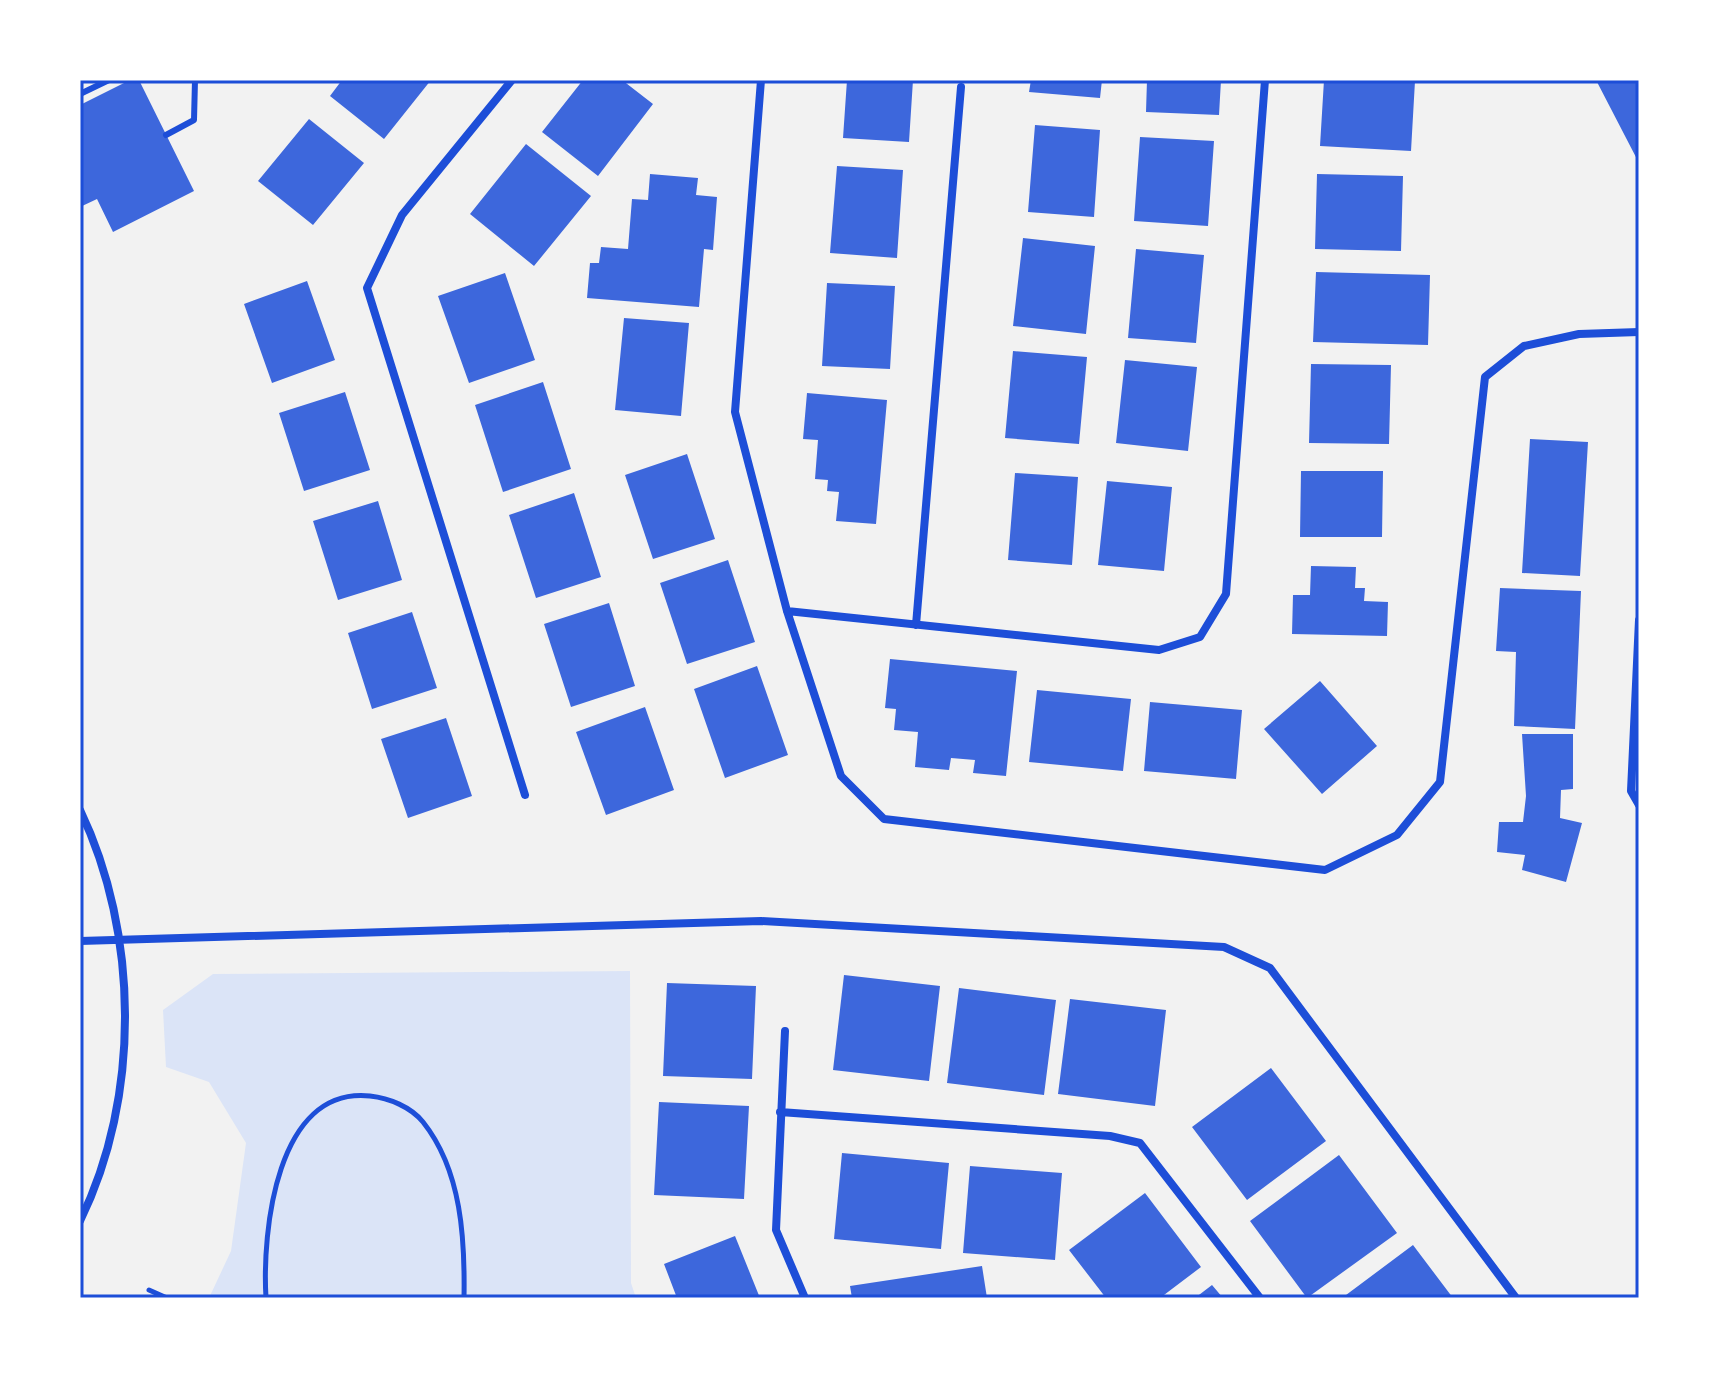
<svg xmlns="http://www.w3.org/2000/svg" width="1719" height="1378" font-family="Manrope,sans-serif">
	<rect width="100%" height="100%" fill="#f2f2f2"/>
	<path fill="#dbe4f7" d="M630,971L631,1283L636,1298H209L231,1251L246,1143L209,1082L166,1067L163,1010L213,974Z"/>
	<path fill="#3d67dc" d="M130,80H139L194,191L113,232L97,199L80,207V105Z
		M342,80H431L384,139L330,96Z
		M583,80H622L653,104L598,176L542,132Z
		M847,80H913L909,142L843,138Z
		M1031,80H1102L1100,98L1029,92Z
		M1147,80H1221L1219,115L1146,112Z
		M1324,80L1415,81L1411,151L1320,146Z
		M1596,80H1639V163Z
		M309,119L364,163L313,225L258,181Z
		M1035,125L1100,130L1094,217L1028,212Z
		M1140,137L1214,141L1208,226L1134,221Z
		M526,144L591,196L534,266L470,214Z
		M837,166L903,170L897,258L830,253Z
		M650,174L698,178L696,195L717,197L713,250L704,249L699,307L587,298L590,263H599L601,247L628,249L632,199L648,200Z
		M1317,174L1403,176L1401,251L1315,249Z
		M1023,238L1095,246L1086,334L1013,326Z
		M1136,249L1204,255L1196,343L1128,338Z
		M1316,272L1430,275L1428,345L1313,342Z
		M505,273L535,360L469,383L438,296Z
		M307,281L335,360L272,383L244,304Z
		M827,283L895,286L890,369L822,366Z
		M624,318L689,323L681,416L615,410Z
		M1013,351L1087,357L1079,444L1005,438Z
		M1125,360L1197,367L1188,451L1116,443Z
		M1311,364L1391,365L1389,444L1309,443Z
		M543,382L571,469L503,492L475,405Z
		M345,392L370,470L304,491L279,413Z
		M807,393L887,400L876,524L836,521L839,492L827,491L828,480L815,479L818,440L803,439Z
		M1530,439L1588,442L1580,576L1522,573Z
		M687,454L715,539L653,559L625,475Z
		M1301,471H1383L1382,537H1300Z
		M1015,473L1078,477L1072,565L1008,560Z
		M1107,481L1172,487L1164,571L1098,565Z
		M574,493L601,577L536,598L509,515Z
		M378,501L402,580L338,600L313,521Z
		M728,560L755,642L687,664L660,583Z
		M1311,566L1356,567L1355,588H1365L1364,601L1388,602L1387,636L1292,634L1293,595H1310Z
		M1500,588L1581,591L1575,729L1514,726L1516,652L1496,651Z
		M609,603L635,686L571,707L544,624Z
		M412,612L437,688L372,709L348,633Z
		M890,659L1017,671L1006,776L973,773L975,760L951,758L949,770L915,767L918,732L894,730L896,709L885,708Z
		M757,666L788,755L725,778L694,689Z
		M1320,681L1377,746L1322,794L1264,729Z
		M1037,690L1131,699L1123,771L1029,762Z
		M1150,702L1242,710L1236,779L1144,771Z
		M645,707L674,790L606,815L576,732Z
		M446,718L472,796L408,818L381,739Z
		M1522,734H1573V789L1561,790L1560,818L1582,823L1566,882L1522,870L1525,855L1497,852L1499,822H1523L1526,796Z
		M844,975L940,986L929,1081L833,1070Z
		M667,983L756,986L752,1079L663,1076Z
		M959,988L1056,1000L1044,1095L947,1083Z
		M1070,999L1166,1010L1155,1106L1058,1094Z
		M1271,1068L1326,1141L1247,1200L1192,1127Z
		M659,1102L749,1106L744,1199L654,1195Z
		M842,1153L949,1163L941,1249L834,1239Z
		M1339,1155L1397,1233L1307,1298L1250,1221Z
		M970,1166L1062,1173L1055,1260L963,1253Z
		M1145,1193L1201,1267L1160,1298H1106L1069,1250Z
		M735,1236L760,1298H677L664,1264Z
		M1413,1245L1453,1298H1342Z
		M982,1266L987,1298H852L850,1286Z
		M1212,1285L1223,1298H1195Z"/>
	<g fill="none" stroke-linecap="round" stroke-linejoin="round">
		<path stroke="#1d4ed8" stroke-width="5" d="M149,1290L167,1298
			M266,1298C262,1232 276,1086 370,1096C389,1098 411,1107 423,1122C462,1171 465,1240 464,1298"/>
		<path stroke="#1d4ed8" stroke-width="6" d="M80,94L109,80
			M166,135L194,120L195,80"/>
		<path stroke="#1d4ed8" stroke-width="8" d="M512,80L402,215L367,288L525,795
			M761,80L735,412L787,611L841,776L884,819L1325,870L1397,835L1440,782L1485,377L1524,346L1579,334L1639,332
			M787,611L1159,650L1200,637L1226,594L1265,80
			M1639,620L1631,791L1639,805
			M916,625L961,87
			M80,810C139,933 141,1097 80,1221
			M80,941L761,921L1224,947L1270,968L1516,1298
			M785,1031L776,1230L805,1298
			M780,1112L1110,1136L1140,1143L1260,1298"/>
	</g>
	<rect width="1719" height="1378" fill="none" stroke="#ffffff" stroke-width="164"/>
	<rect x="82" y="82" width="1555" height="1214" fill="none" stroke="#1d4ed8" stroke-width="3"/>
</svg>
